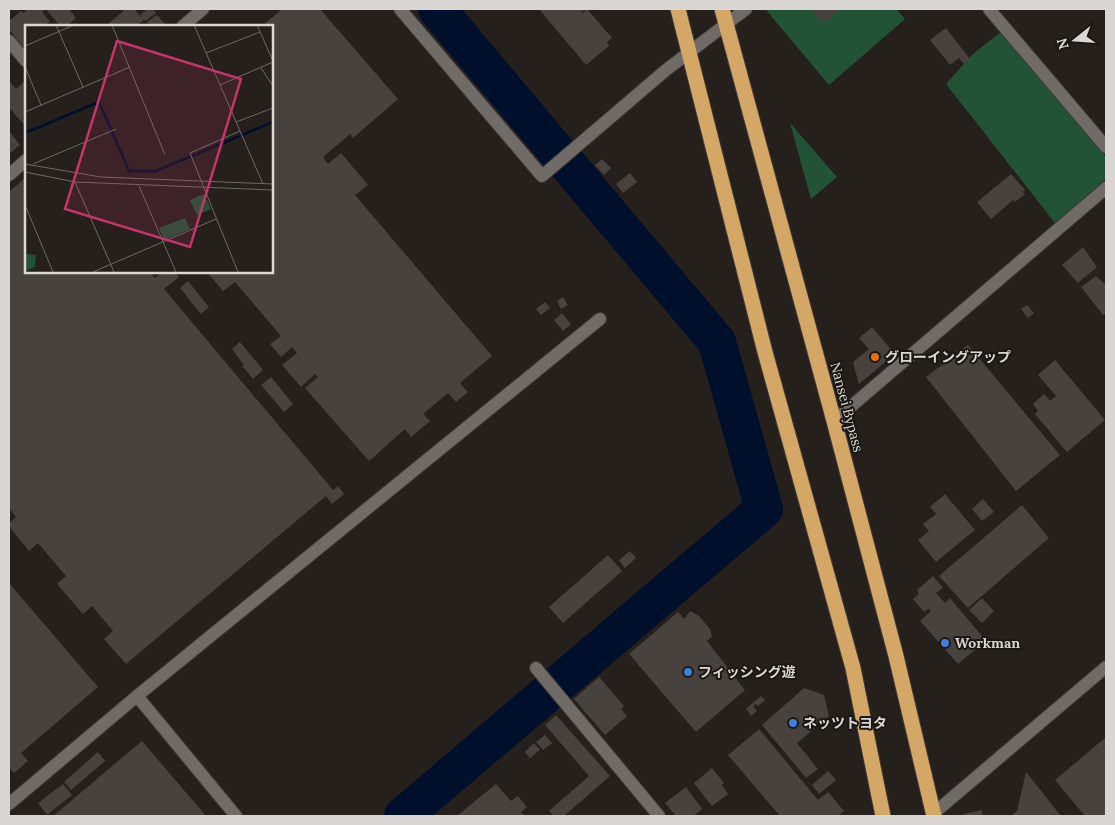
<svg xmlns="http://www.w3.org/2000/svg" width="1115" height="825" font-family="Lora,'Noto Sans JP',serif">
	<rect width="100%" height="100%" fill="#25201c"/>
	<path fill="#235336" d="M767,9H896L905,19L829,85L766,10Z
		M1002,31L1106,157V179L1055,223L946,84L973,54Z
		M790,123L837,177L811,199Z"/>
	<g fill="none" stroke-linecap="round" stroke-linejoin="round">
		<path stroke="#000f2b" stroke-width="38" d="M403,816L764,509L717,342L437,9"/>
	</g>
	<path fill="#47423d" d="M28,9H45L42,12L50,22L45,26H26V51L9,29V21L21,11L23,13Z
		M46,9H69L76,18L67,26H60Z
		M126,9H134L144,20L136,26H110L108,24Z
		M148,9H153L156,13L145,21L140,15Z
		M282,9H320L398,99L353,138L350,134L323,157L328,164L341,153L368,185L355,195L492,356L460,383L468,392L456,402L448,393L423,414L430,421L411,437L405,429L369,461L305,388L318,377L315,374L301,387L282,365L297,353L292,347L281,357L270,344L281,336L235,282L223,291L206,271H271V26H262Z
		M539,9H585L581,12L582,13L587,9L612,38L607,42L609,46L586,65Z
		M811,9H841L823,23Z
		M157,15L166,25L165,26H151L147,22Z
		M946,28L970,59L964,64L959,58L950,65L930,40Z
		M26,80V124L24,125L9,107V83L10,82L16,89Z
		M9,131L20,145L9,154Z
		M602,159L611,168L604,175L595,165Z
		M630,173L637,182L623,193L616,184Z
		M1011,174L1025,190L1023,192L1025,194L1015,202L1013,200L991,219L977,202Z
		M26,177V271H149L155,278L163,271H174L179,277L164,289L333,490L338,486L344,494L332,504L326,496L126,664L104,639L113,631L92,606L83,614L57,584L66,576L38,543L29,551L9,526V523L16,517L9,508V192Z
		M1083,247L1097,267L1078,283L1062,265Z
		M1096,276L1106,285V313L1103,315L1081,287Z
		M188,281L209,307L201,314L180,288Z
		M563,297L568,305L561,309L557,301Z
		M545,302L550,308L541,315L536,309Z
		M1027,305L1034,313L1028,318L1021,309Z
		M562,313L571,324L563,331L554,320Z
		M872,327L895,354L859,384L853,362L869,349L859,338Z
		M240,342L263,370L253,379L242,366L244,365L232,349Z
		M968,345L1060,455L1016,491L926,377Z
		M1055,360L1105,420L1067,452L1035,414L1038,411L1033,404L1044,394L1050,401L1056,396L1038,375Z
		M271,377L293,404L284,412L261,385Z
		M945,494L975,530L936,562L918,540L929,531L923,524L936,514L930,507Z
		M983,499L994,512L982,521L972,509Z
		M1022,505L1049,538L968,608L939,576Z
		M630,551L636,558L625,568L619,560Z
		M608,555L622,571L563,623L549,607Z
		M933,576L943,588L936,593L945,603L950,598L986,641L958,664L920,621L931,611L928,609L924,612L913,599L919,594L917,590Z
		M9,583L98,687L21,753L28,761L14,773L9,767Z
		M982,598L994,611L982,623L969,610Z
		M690,611L699,616L710,629L712,637L707,641L745,690L696,732L629,654L678,612L684,619Z
		M599,677L624,706L621,709L627,716L605,735L574,699Z
		M804,688L824,695L829,716L797,743L818,769L806,778L762,725Z
		M761,696L765,700L758,706L756,704L753,706L757,711L751,716L746,709Z
		M556,715L610,776L564,816H554L549,811L589,776L545,725Z
		M759,729L818,800L828,792L844,811L838,816H780L728,755Z
		M545,735L552,743L543,750L536,742Z
		M1106,737V816H1085L1055,780Z
		M142,741L206,816H53Z
		M534,743L540,750L530,758L525,752Z
		M98,752L105,761L71,790L64,782Z
		M712,768L724,783L722,785L728,794L712,806L694,783Z
		M828,771L836,780L819,794L812,785Z
		M1026,772L1061,816H1011L1017,811Z
		M63,784L72,795L47,815L38,803Z
		M496,784L511,801L518,796L527,807L521,812L525,816H457Z
		M686,787L702,809L693,816H676L665,803Z
		M982,810L983,816H964V814Z"/>
	<g fill="none" stroke-linecap="round" stroke-linejoin="round">
		<defs>
			<path id="minor" d="M400,9L542,176L666,70L746,9
				M989,9L1106,147
				M183,26L203,9
				M9,41L26,61
				M9,175L26,160
				M834,421L1106,188
				M536,668L659,816
				M137,696L236,816
				M9,804L137,696L600,319
				M934,813L1106,667"/>
			<path id="highway" d="M678,9L765,352L853,668L883,816
				M722,9L834,421L896,656L934,816"/>
		</defs>
		<use href="#minor" stroke="#3f3b38" stroke-width="14"/>
		<use href="#highway" stroke="#3f3b38" stroke-width="17"/>
		<use href="#minor" stroke="#716b67" stroke-width="12"/>
		<use href="#highway" stroke="#d5a767" stroke-width="15"/>
	</g>
	<circle fill="#e8710a" stroke="#1b1713" stroke-width="2" cx="875" cy="357" r="5"/>
	<g fill="#3f7fe0" stroke="#1b1713" stroke-width="2">
		<circle cx="945" cy="643" r="5"/>
		<circle cx="688" cy="672" r="5"/>
		<circle cx="793" cy="723" r="5"/>
	</g>
	<g text-anchor="middle" stroke-width="4" stroke-linejoin="round" paint-order="stroke">
		<g font-size="14" font-weight="bold" fill="#dad6d4" stroke="#1b1713" text-anchor="start">
			<text x="885" y="362">グローイングアップ</text>
			<text x="955" y="648">Workman</text>
			<text x="698" y="677">フィッシング遊</text>
			<text x="803" y="728">ネッツトヨタ</text>
		</g>
		<g font-size="14" fill="#dad6d4" stroke="#1b1713">
			<text transform="translate(847 407) rotate(75)" y="5">Nansei Bypass</text>
		</g>
	</g>
	<g transform="translate(25 25)">
		<rect width="248" height="248" fill="#25201c"/>
		<path d="M179,169L186,184L172,190L165,175ZM160,193L165,204L139,215L134,203ZM0,229L11,230L10,242L0,246Z" fill="#235336"/>
		<path fill="none" stroke="#000f2b" stroke-width="2.5" d="M0,108L74,77L104,146H131L248,97"/>
		<path fill="none" stroke="#6d6966" stroke-width="1" d="M31,0L58,62M87,0L140,130M169,0L238,159M232,0L248,36M0,21L49,0M181,28L235,7M0,42L16,80M236,43L248,61M195,60L248,37M0,87L105,42M211,97L248,83M0,139L76,152L248,159M8,139L91,104M0,147L50,157L248,165M50,157L89,247M114,161L151,247M0,180L28,247M68,247L191,194M213,247L165,128L215,106"/>
		<path fill="#c6346d" fill-opacity="0.15" stroke="#c6346d" stroke-width="2.5" d="M92,16L216,54L165,222L40,184Z"/>
		<rect width="248" height="248" fill="none" stroke="#dad6d4" stroke-width="2.5"/>
	</g>
	<rect width="1115" height="825" fill="none" stroke="#dad6d4" stroke-width="20"/>
	<g transform="translate(1075 40) rotate(253)" stroke="#1b1713" stroke-width="4" paint-order="stroke">
	<path d="M0-4L9 19L0 12L-9 19Z" fill="#dad6d4"/>
	<text y="-8" font-size="14" font-weight="bold" text-anchor="middle" fill="#dad6d4">N</text>
	</g>
</svg>
